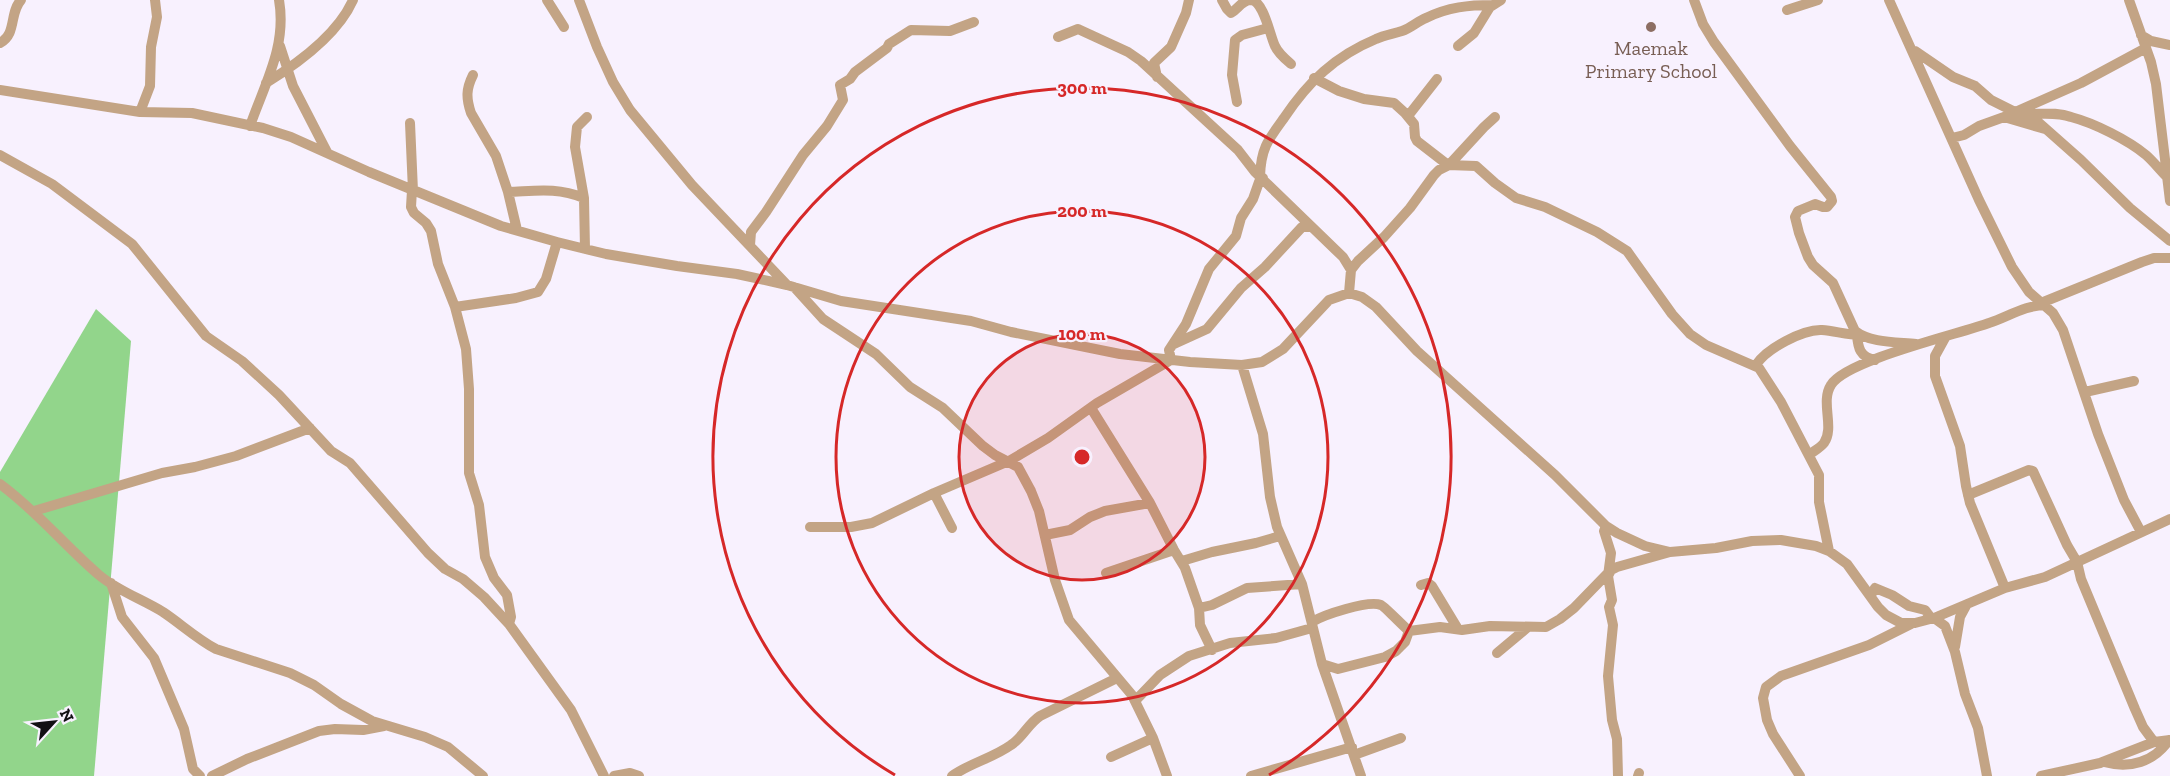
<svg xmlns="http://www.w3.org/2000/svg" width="2170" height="776" font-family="'Zilla Slab',serif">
	<rect width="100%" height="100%" fill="#f8f1fe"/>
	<path fill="#92d58b" d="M96,309L131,341L94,776H0V472Z"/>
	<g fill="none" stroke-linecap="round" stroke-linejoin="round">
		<path stroke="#c3a485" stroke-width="10" d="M547,0L564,27
			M579,0L597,47L613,82L630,110L692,185L787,285
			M1222,0L1227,9L1231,13C1238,9 1242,0 1251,0C1264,1 1270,36 1275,46C1278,53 1285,59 1291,64
			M1694,0L1703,24L1714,42L1790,146L1831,197L1832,201L1827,207H1823L1815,204L1798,211L1795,217L1799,233L1808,257L1813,265L1833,283L1855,331C1870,343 1897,342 1916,344
			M1889,0L1979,200L2012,267L2029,292L2053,313L2063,330L2098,434L2124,500L2141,532
			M2129,0L2151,62L2156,84L2170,201
			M1787,10L1818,0
			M2141,35L2151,41L2170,45
			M1058,37L1078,29L1128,52L1141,61L1238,150L1255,172L1343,257L1351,270L1349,293
			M0,43C17,34 9,13 21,0
			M280,46L293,86L327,152
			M1458,46L1474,33L1490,7L1501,0
			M1915,51L1953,77L1975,86L1991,100L2015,112L2029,114L2081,160L2130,208L2170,241
			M473,75C466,89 466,98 471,113L496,156L508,192L517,230
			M1157,77L1154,63L1171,47L1186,13L1189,0
			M1314,78L1339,91L1364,99L1394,103L1405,113L1414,124L1415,137L1417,141L1448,165L1476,166L1495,183L1516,198L1545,207L1597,232L1627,251L1672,314L1690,334L1706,345L1759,368L1781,402L1819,475V502L1829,551
			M266,83C297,64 338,34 353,0
			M0,90L140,112L192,113L263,128L291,137L369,172L501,226L557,242L606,254L677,266L737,274L787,285L841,301L971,321L1011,332L1120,354L1190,362L1242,365L1262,362L1283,349L1329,300L1349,293L1362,297L1376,307L1417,351L1555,475L1606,526L1617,533L1645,546L1670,552L1716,548L1752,541L1781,540L1816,546L1829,551L1847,564L1878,607L1886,615L1901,623H1915L1934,618L2005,588L2045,577L2170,519
			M1237,102L1232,75L1235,40L1242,35L1268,28
			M140,112L150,86L151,47L157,17L155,0
			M2029,114C2043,114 2058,112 2071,117C2094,123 2128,140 2146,155C2153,161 2159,169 2166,176
			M1408,116L1437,79
			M2004,117L2045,129
			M410,123L413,191
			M250,126C265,83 287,46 279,0
			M1952,138L1964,135L1979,126L2004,117L2081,83L2146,48
			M0,155L52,184L132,244L206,336L242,361L279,395L331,451L350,463L428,553L445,569L463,579L484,597L509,624L571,710L604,776
			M1260,176C1261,148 1268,140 1284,118C1308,82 1335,56 1376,39C1384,35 1393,34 1402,31C1411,28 1418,21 1426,18C1448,7 1469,5 1493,5
			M412,190L411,207L414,213L426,223L431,231L438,264L455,307L466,349L469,389V473L479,505L485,557L494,578L507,595L511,617L509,624
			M508,192C536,191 556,187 584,198
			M750,245L751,232L766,212L803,155L827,126L843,100L840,85L850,79L855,72L887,48L889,44L911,30L950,31L974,22
			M585,249L584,198L575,147L577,127L587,117
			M1351,270L1358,261L1384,237L1410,208L1434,175L1439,170L1449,165L1484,127L1495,117
			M794,287L823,319L876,354L910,387L943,408L983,446L995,455L1018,467L1031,491L1039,511L1055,580L1069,620L1132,695L1153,738L1167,776
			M2041,303L2142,262L2154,258H2170
			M455,307L516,298L538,292L546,279L557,242
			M1857,335C1858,348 1860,357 1875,360
			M1946,336L1935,356V376L1960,446L1966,486L1970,503L2005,588
			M1174,344L1207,329L1241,288L1265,267L1302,227H1312
			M1242,365L1263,434L1270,497L1277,527L1302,584L1322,664L1361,776
			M1756,365C1766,349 1803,329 1822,330C1835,331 1847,335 1860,335
			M2085,392L2134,381
			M1091,408L1150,503L1174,550L1185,568L1199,608L1200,625L1212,650
			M1809,455C1814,451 1820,448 1824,443C1835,427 1820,402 1831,385C1846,360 1959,334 1989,323C2008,317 2025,305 2046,305
			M0,484C37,511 65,546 99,575C118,591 142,599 163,612C181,624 197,639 216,649L290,673L314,685L341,704L372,721L425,737L448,747L483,776
			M934,493L952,528
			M1968,495L2029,470L2033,471L2067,545L2077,562L2081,579L2135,709L2143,727L2154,742
			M34,511L162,473L195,467L236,456L310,428
			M1606,526L1604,531L1611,553L1608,576L1612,600L1609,607L1613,625L1608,676L1612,720L1617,739L1618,776
			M810,527H851L872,523L934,493L1009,461L1048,438L1097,403L1171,360L1169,350L1186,324L1209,269L1236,236L1241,218L1253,199L1259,182L1263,178
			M1045,535L1070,530L1090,517L1105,511L1150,503
			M1182,561L1212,552L1256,543L1280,536
			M1106,573L1174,550
			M1608,576L1611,570L1617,567L1670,552
			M111,583L122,617L154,658L184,729L193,769L200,776
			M1421,585L1428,583L1432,586L1458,629
			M1871,595L1875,588L1892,595L1909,606L1925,610L1931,618
			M1199,608L1212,605L1247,588L1302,584
			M1934,618L1945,626L1955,652L1965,694L1978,728L1987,776
			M1312,622C1323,615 1368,600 1381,605C1384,606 1404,627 1409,631
			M1409,631L1440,627L1462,630L1490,626L1546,627L1560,619L1574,608L1608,573
			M1955,647L1960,617L1967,604
			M1497,653L1528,627
			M1322,664L1338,669L1385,657L1396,651L1405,642L1409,631
			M1135,701L1160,675L1189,656L1230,643L1276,638L1312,628
			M1354,755L1401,738
			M1111,757L1153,738
			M2104,762C2130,769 2154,762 2169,740
			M212,776L247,759L319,731L335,729L363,730L384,726
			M614,776L630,773L639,776
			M952,776C970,763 993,758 1011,745C1023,737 1028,724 1040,716L1117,678
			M1251,776L1352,747
			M1638,776L1639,773
			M1800,776L1773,734L1767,720L1763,698L1766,687L1781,676L1869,645L1911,624
			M2041,776L2100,763L2154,742L2170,740"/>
	</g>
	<circle cx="1082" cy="457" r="123" fill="#d62828" fill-opacity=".12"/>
	<g fill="none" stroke="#d62828" stroke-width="3">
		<circle cx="1082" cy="457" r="123"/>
		<circle cx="1082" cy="457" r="246"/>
		<path d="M895 775A369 369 0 1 1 1269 775"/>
	</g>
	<circle fill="#8d6e63" stroke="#f8f1fe" stroke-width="2" cx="1651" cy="27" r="6"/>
	<g text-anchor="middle" stroke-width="4.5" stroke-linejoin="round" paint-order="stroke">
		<g font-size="20" fill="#785e54" stroke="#f8f1fe">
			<text x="1651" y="55">Maemak<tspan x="1651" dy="23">Primary School</tspan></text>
		</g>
	</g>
	<circle cx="1082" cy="457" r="9" fill="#d62828" stroke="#f8f1fe" stroke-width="3"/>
	<g font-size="18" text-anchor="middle" font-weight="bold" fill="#d62828" stroke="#f8f1fe" stroke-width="4.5" stroke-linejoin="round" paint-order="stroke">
		<text x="1082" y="94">300 m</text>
		<text x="1082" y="217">200 m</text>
		<text x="1082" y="340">100 m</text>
	</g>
	<g transform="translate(54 722) rotate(63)" stroke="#f8f1fe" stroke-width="4.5" paint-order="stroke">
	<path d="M0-4.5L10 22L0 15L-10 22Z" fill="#120f14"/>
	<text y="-9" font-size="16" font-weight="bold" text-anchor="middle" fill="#120f14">N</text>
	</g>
</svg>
